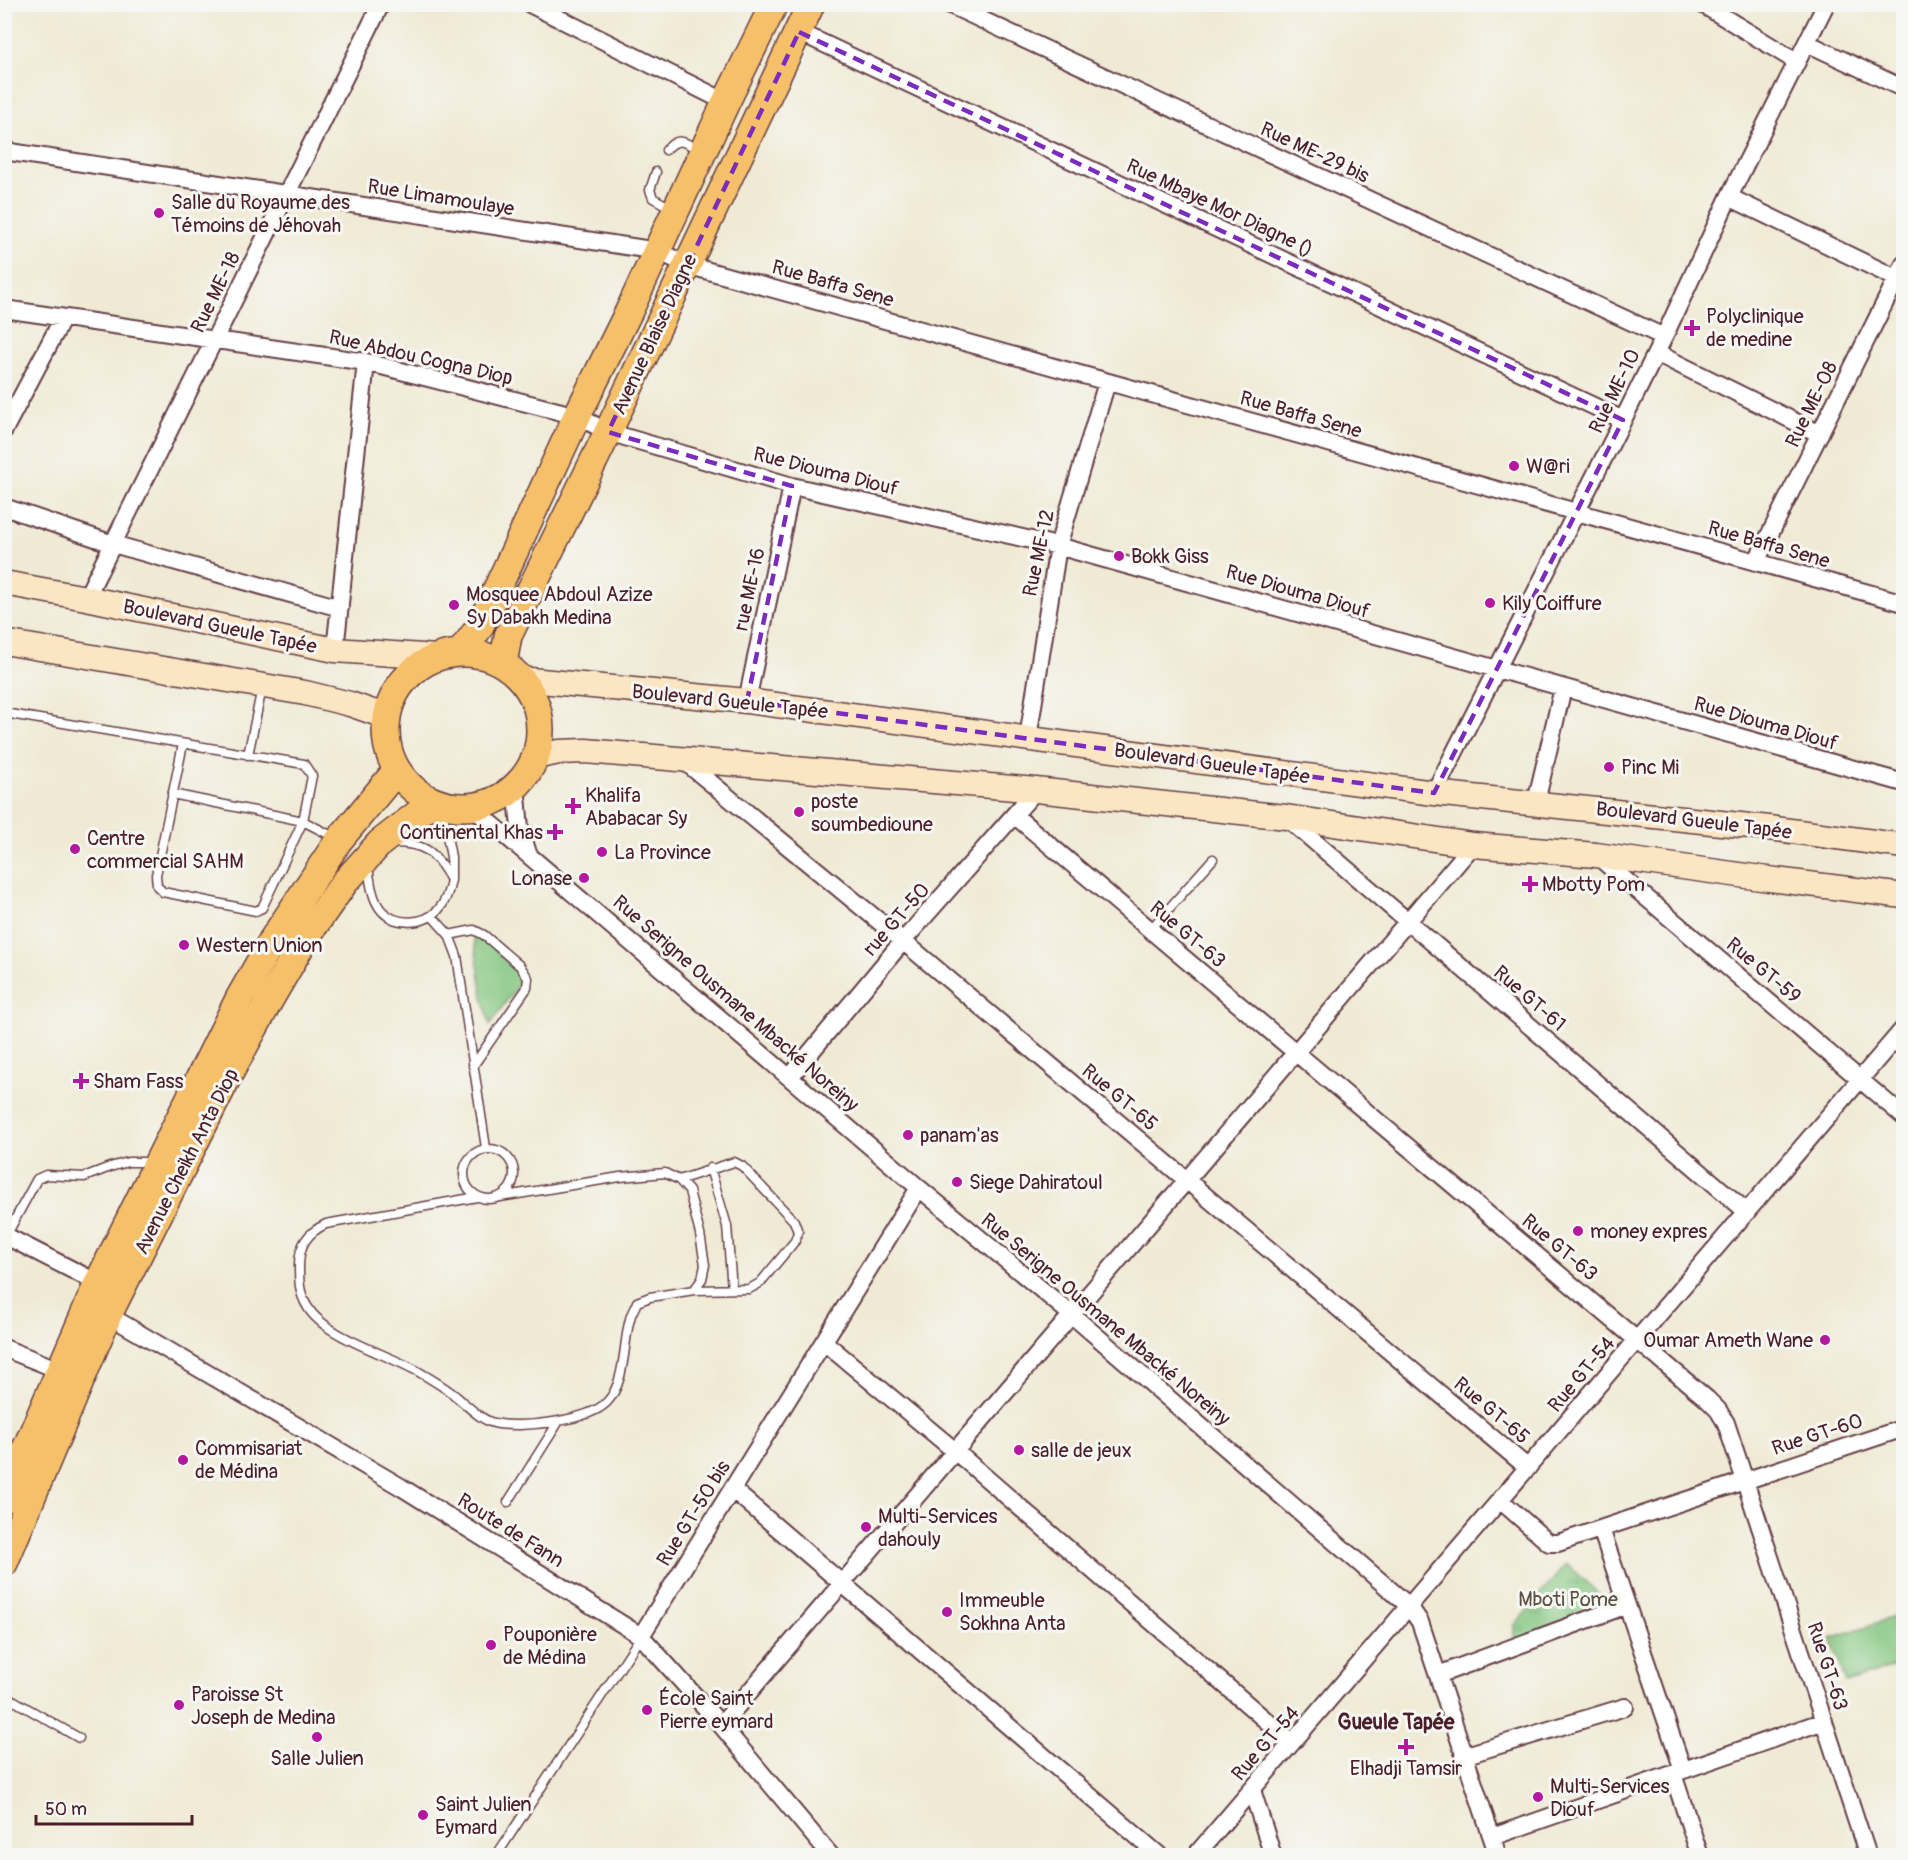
<svg xmlns="http://www.w3.org/2000/svg" width="1908" height="1860" font-family="Pangolin,sans-serif">
	<defs>
		<pattern id="park-tufts" width="24" height="20" patternUnits="userSpaceOnUse" patternTransform="scale(1.5)"><rect width="24" height="20" fill="#83c680"/><path d="M3 7l-1-3M5 7V3M7 7l1-3M15 17l-1-3M17 17v-4M19 17l1-3" fill="none" stroke="#6da069"/></pattern>
	</defs>
	<rect width="100%" height="100%" fill="#f6f6f2"/>
	<filter id="ink" filterUnits="userSpaceOnUse"><feTurbulence type="fractalNoise" baseFrequency=".0167" numOctaves="2"/><feDisplacementMap in="SourceGraphic" scale="12" xChannelSelector="R" yChannelSelector="G"/><feConvolveMatrix kernelMatrix="1 2 1 2 8 2 1 2 1" color-interpolation-filters="sRGB"/></filter>
	<filter id="wash" filterUnits="userSpaceOnUse"><feTurbulence type="fractalNoise" baseFrequency=".008" numOctaves="4" result="noise"/><feDisplacementMap in="SourceGraphic" scale="24" xChannelSelector="R" yChannelSelector="G"/><feGaussianBlur stdDeviation="1.35" result="paint"/><feColorMatrix in="noise" values="0 0 0 0 0 0 0 0 0 0 0 0 0 0 0 0 0 1.4 0 .05"/><feComposite in="paint" operator="in"/></filter>
	<g filter="url(#wash)">
		<rect width="100%" height="100%" fill="#f0ead4"/>
		<path fill="#83c680" stroke="#667256" stroke-width="1.5" d="M473,934L494,946L522,979L490,1025L483,997Z
			M1903,1614V1664L1846,1683L1831,1638Z"/>
		<path fill="url(#park-tufts)" stroke="#667256" stroke-width="1.5" d="M1566,1564L1614,1607L1514,1645V1626Z"/>
	</g>
	<g filter="url(#ink)">
		<g fill="none" stroke-linecap="round" stroke-linejoin="round">
			<defs>
				<path id="lane" d="M666,150C679,135 685,143 701,151
					M656,172L650,190L653,198L673,209
					M4,713L304,764L312,776L303,821L336,838
					M248,755L262,688
					M172,794L303,821L262,908L256,911L163,892L157,886L156,875L183,744
					M441,804L451,857V878
					M368,866C370,881 372,900 382,911C396,926 424,925 438,910C446,902 449,891 451,880C435,852 426,843 393,843
					M432,916L449,935L457,956L486,1148
					M1150,930L1213,859
					M449,935L474,930L484,935L520,966L528,978L527,988L473,1066
					M464 1174a25 25 0 1 1 50 0a25 25 0 1 1-50 0Z
					M710,1168L727,1226L732,1289
					M679,1180L734,1162L742,1166L794,1221L798,1232L795,1241L760,1283L749,1289L694,1290
					M477,1197L326,1224C307,1233 299,1245 299,1266C299,1280 299,1293 307,1306C324,1337 388,1354 419,1372C431,1379 443,1386 453,1394C465,1403 480,1420 494,1423C520,1429 589,1421 607,1402C626,1382 623,1343 630,1319C631,1313 635,1308 637,1302L650,1297L694,1290L702,1279L705,1265L700,1234L689,1191L679,1180L665,1173L620,1177L500,1197
					M6,1236L37,1179L46,1175L84,1177L110,1167L128,1162H154
					M508,1502L559,1421
					M4,1695L79,1738
					M496,1856L641,1636"/>
				<path id="street" d="M530,4L726,102
					M948,4L1664,337
					M1702,4L1797,62
					M799,32L1623,420
					M1807,43L1904,89
					M4,151L658,251L687,265L1904,603
					M1729,197L1904,282
					M4,309L366,362L577,416L608,432L792,486L1058,546L1904,783
					M1656,353L1820,434
					M4,430L63,318
					M4,507L113,544L340,608
					M1756,562L1904,264
					M86,598L381,4
					M335,650L366,362
					M747,701L792,486
					M1028,738L1058,546L1107,382
					M683,760L903,941L1528,1468
					M516,786L520,828L528,853
					M1434,793L1623,420L1664,337L1729,197L1826,4
					M1536,802L1563,688
					M472,807L919,1188L1072,1315L1409,1606L1420,1622L1498,1856
					M1014,815L1707,1399L1718,1410L1726,1423L1868,1856
					M1287,818L1747,1212
					M1596,855L1904,1117
					M790,1077L903,941L1036,790
					M4,1235L98,1283
					M108,1315L401,1487L641,1636L721,1725L831,1856
					M824,1342L955,1451L1292,1743
					M4,1348L59,1370
					M732,1489L1160,1856
					M1500,1500L1549,1543H1558L1904,1428
					M1601,1529L1683,1770
					M641,1636L919,1188
					M1438,1675L1627,1605
					M721,1725L1473,845
					M1463,1756L1625,1707
					M1673,1774L1700,1856
					M1252,1790L1273,1856
					M1492,1837L1824,1721
					M1195,1856L1904,1028"/>
				<path id="secondary" d="M4,583L86,598L335,650L437,657
					M4,642L305,693L350,704L387,717
					M520,679L747,701L1434,793L1769,828L1904,846
					M535,757L559,752L586,751L1036,790L1286,817L1473,845L1596,855L1761,878L1904,896"/>
				<path id="primary" d="M386 730a77 77 0 1 1 154 0a77 77 0 1 1-154 0Z
					M460,653L479,628L577,416L630,309L726,102L774,4
					M503,664L508,636L608,432L811,4
					M4,1499L98,1283L239,999L273,939L339,840L397,770
					M4,1563L108,1315L229,1074L270,999L306,937L344,883L380,843L433,802"/>
			</defs>
			<use href="#lane" stroke="#633d44" stroke-width="11"/>
			<use href="#street" stroke="#633d44" stroke-width="20"/>
			<use href="#secondary" stroke="#633d44" stroke-width="27"/>
			<use href="#primary" stroke="#633d44" stroke-width="30"/>
			<use href="#lane" stroke="#fff" stroke-width="8"/>
			<use href="#street" stroke="#fff" stroke-width="16"/>
			<use href="#secondary" stroke="#fbe6c4" stroke-width="24"/>
			<use href="#primary" stroke="#f6c06b" stroke-width="27"/>
		</g>
	</g>
	<path fill="none" stroke="#7b2cbf" stroke-width="4.5" stroke-dasharray="12 8" stroke-linejoin="round" d="M799,32L1623,420L1434,793L747,701L792,486L608,432Z"/>
	<g fill="#b5179e" stroke="#f6f6f2" stroke-width="2">
		<circle cx="159" cy="213" r="6"/>
		<path d="M1689 319h6v6h6v6h-6v6h-6v-6h-6v-6h6z"/>
		<circle cx="1514" cy="466" r="6"/>
		<circle cx="1119" cy="556" r="6"/>
		<circle cx="1490" cy="603" r="6"/>
		<circle cx="454" cy="605" r="6"/>
		<circle cx="1609" cy="767" r="6"/>
		<path d="M570 797h6v6h6v6h-6v6h-6v-6h-6v-6h6z"/>
		<circle cx="799" cy="812" r="6"/>
		<path d="M552 823h6v6h6v6h-6v6h-6v-6h-6v-6h6z"/>
		<circle cx="75" cy="849" r="6"/>
		<circle cx="602" cy="852" r="6"/>
		<circle cx="584" cy="878" r="6"/>
		<path d="M1527 875h6v6h6v6h-6v6h-6v-6h-6v-6h6z"/>
		<circle cx="184" cy="945" r="6"/>
		<path d="M78 1072h6v6h6v6h-6v6h-6v-6h-6v-6h6z"/>
		<circle cx="908" cy="1135" r="6"/>
		<circle cx="957" cy="1182" r="6"/>
		<circle cx="1578" cy="1231" r="6"/>
		<circle cx="1825" cy="1340" r="6"/>
		<circle cx="1019" cy="1450" r="6"/>
		<circle cx="183" cy="1460" r="6"/>
		<circle cx="866" cy="1527" r="6"/>
		<circle cx="947" cy="1612" r="6"/>
		<circle cx="491" cy="1645" r="6"/>
		<circle cx="179" cy="1705" r="6"/>
		<circle cx="647" cy="1710" r="6"/>
		<circle cx="317" cy="1737" r="6"/>
		<path d="M1403 1738h6v6h6v6h-6v6h-6v-6h-6v-6h6z"/>
		<circle cx="1538" cy="1797" r="6"/>
		<circle cx="423" cy="1815" r="6"/>
	</g>
	<g text-anchor="middle" stroke-width="6" stroke-linejoin="round" paint-order="stroke">
		<g font-size="20" fill="#4a1f2b" stroke="#f6f6f2">
			<text transform="translate(1315 152) rotate(25)" y="7">Rue ME-29 bis</text>
			<text transform="translate(441 197) rotate(9)" y="7">Rue Limamoulaye</text>
			<text transform="translate(1220 207) rotate(25)" y="7">Rue Mbaye Mor Diagne ()</text>
			<text transform="translate(833 283) rotate(16)" y="7">Rue Baffa Sene</text>
			<text transform="translate(215 292) rotate(-64)" y="7">Rue ME-18</text>
			<text transform="translate(654 334) rotate(-65)" y="7">Avenue Blaise Diagne</text>
			<text transform="translate(421 357) rotate(13)" y="7">Rue Abdou Cogna Diop</text>
			<text transform="translate(1614 391) rotate(-64)" y="7">Rue ME-10</text>
			<text transform="translate(1811 404) rotate(-64)" y="7">Rue ME-08</text>
			<text transform="translate(1301 414) rotate(16)" y="7">Rue Baffa Sene</text>
			<text transform="translate(826 471) rotate(14)" y="7">Rue Diouma Diouf</text>
			<text transform="translate(1769 544) rotate(16)" y="7">Rue Baffa Sene</text>
			<text transform="translate(1038 553) rotate(-78)" y="7">Rue ME-12</text>
			<text transform="translate(749 589) rotate(-78)" y="7">rue ME-16</text>
			<text transform="translate(1298 591) rotate(16)" y="7">Rue Diouma Diouf</text>
			<text transform="translate(220 626) rotate(12)" y="7">Boulevard Gueule Tapée</text>
			<text transform="translate(730 701) rotate(6)" y="7">Boulevard Gueule Tapée</text>
			<text transform="translate(1766 723) rotate(16)" y="7">Rue Diouma Diouf</text>
			<text transform="translate(1212 763) rotate(8)" y="7">Boulevard Gueule Tapée</text>
			<text transform="translate(1694 820) rotate(7)" y="7">Boulevard Gueule Tapée</text>
			<text transform="translate(896 919) rotate(-49)" y="7">rue GT-50</text>
			<text transform="translate(1188 934) rotate(40)" y="7">Rue GT-63</text>
			<text transform="translate(1764 970) rotate(40)" y="7">Rue GT-59</text>
			<text transform="translate(1530 998) rotate(41)" y="7">Rue GT-61</text>
			<text transform="translate(736 1003) rotate(41)" y="7">Rue Serigne Ousmane Mbacké Noreiny</text>
			<text transform="translate(1120 1097) rotate(40)" y="7">Rue GT-65</text>
			<text transform="translate(186 1161) rotate(-63)" y="7">Avenue Cheikh Anta Diop</text>
			<text transform="translate(1560 1247) rotate(40)" y="7">Rue GT-63</text>
			<text transform="translate(1106 1319) rotate(40)" y="7">Rue Serigne Ousmane Mbacké Noreiny</text>
			<text transform="translate(1581 1374) rotate(-50)" y="7">Rue GT-54</text>
			<text transform="translate(1492 1410) rotate(40)" y="7">Rue GT-65</text>
			<text transform="translate(1817 1434) rotate(-18)" y="7">Rue GT-60</text>
			<text transform="translate(693 1513) rotate(-58)" y="7">Rue GT-50 bis</text>
			<text transform="translate(511 1530) rotate(32)" y="7">Route de Fann</text>
			<text transform="translate(1828 1666) rotate(72)" y="7">Rue GT-63</text>
			<text transform="translate(1265 1743) rotate(-49)" y="7">Rue GT-54</text>
		</g>
		<g font-size="20" fill="#4a1f2b" stroke="#f6f6f2" text-anchor="start">
			<text x="171" y="209">Salle du Royaume des<tspan x="171" dy="23">Témoins de Jéhovah</tspan></text>
			<text x="1706" y="323">Polyclinique<tspan x="1706" dy="23">de medine</tspan></text>
			<text x="1526" y="473">W@ri</text>
			<text x="1131" y="563">Bokk Giss</text>
			<text x="466" y="601">Mosquee Abdoul Azize<tspan x="466" dy="23">Sy Dabakh Medina</tspan></text>
			<text x="1502" y="610">Kily Coiffure</text>
			<text x="1621" y="774">Pinc Mi</text>
			<text x="585" y="802">Khalifa<tspan x="585" dy="23">Ababacar Sy</tspan></text>
			<text x="811" y="808">poste<tspan x="811" dy="23">soumbedioune</tspan></text>
			<text x="543" y="839" text-anchor="end">Continental Khas</text>
			<text x="87" y="845">Centre<tspan x="87" dy="23">commercial SAHM</tspan></text>
			<text x="614" y="859">La Province</text>
			<text x="572" y="885" text-anchor="end">Lonase</text>
			<text x="1542" y="891">Mbotty Pom</text>
			<text x="196" y="952">Western Union</text>
			<text x="93" y="1088">Sham Fass</text>
			<text x="920" y="1142">panam'as</text>
			<text x="969" y="1189">Siege Dahiratoul</text>
			<text x="1590" y="1238">money expres</text>
			<text x="1813" y="1347" text-anchor="end">Oumar Ameth Wane</text>
			<text x="195" y="1455">Commisariat<tspan x="195" dy="23">de Médina</tspan></text>
			<text x="1031" y="1457">salle de jeux</text>
			<text x="878" y="1523">Multi-Services<tspan x="878" dy="23">dahouly</tspan></text>
			<text x="959" y="1607">Immeuble<tspan x="959" dy="23">Sokhna Anta</tspan></text>
			<text x="503" y="1641">Pouponière<tspan x="503" dy="23">de Médina</tspan></text>
			<text x="191" y="1701">Paroisse St<tspan x="191" dy="23">Joseph de Medina</tspan></text>
			<text x="659" y="1705">École Saint<tspan x="659" dy="23">Pierre eymard</tspan></text>
			<text x="317" y="1765" text-anchor="middle">Salle Julien</text>
			<text x="1406" y="1775" text-anchor="middle">Elhadji Tamsir</text>
			<text x="1550" y="1793">Multi-Services<tspan x="1550" dy="23">Diouf</tspan></text>
			<text x="435" y="1811">Saint Julien<tspan x="435" dy="23">Eymard</tspan></text>
		</g>
		<g font-size="20" fill="#5b5144" stroke="#f6f6f2">
			<text x="1568" y="1606">Mboti Pome</text>
		</g>
		<g font-size="21" font-weight="bold" fill="#4a1f2b" stroke="#f6f6f2">
			<text x="1396" y="1729">Gueule Tapée</text>
		</g>
	</g>
	<rect width="1908" height="1860" fill="none" stroke="#f6f6f2" stroke-width="24"/>
	<path d="M36 1815v9h156v-9" fill="none" stroke="#4a1f2b" stroke-width="3"/>
	<text x="45" y="1815" font-size="18" fill="#4a1f2b" stroke="#f6f6f2" stroke-width="4.5" paint-order="stroke">50 m</text>
</svg>
